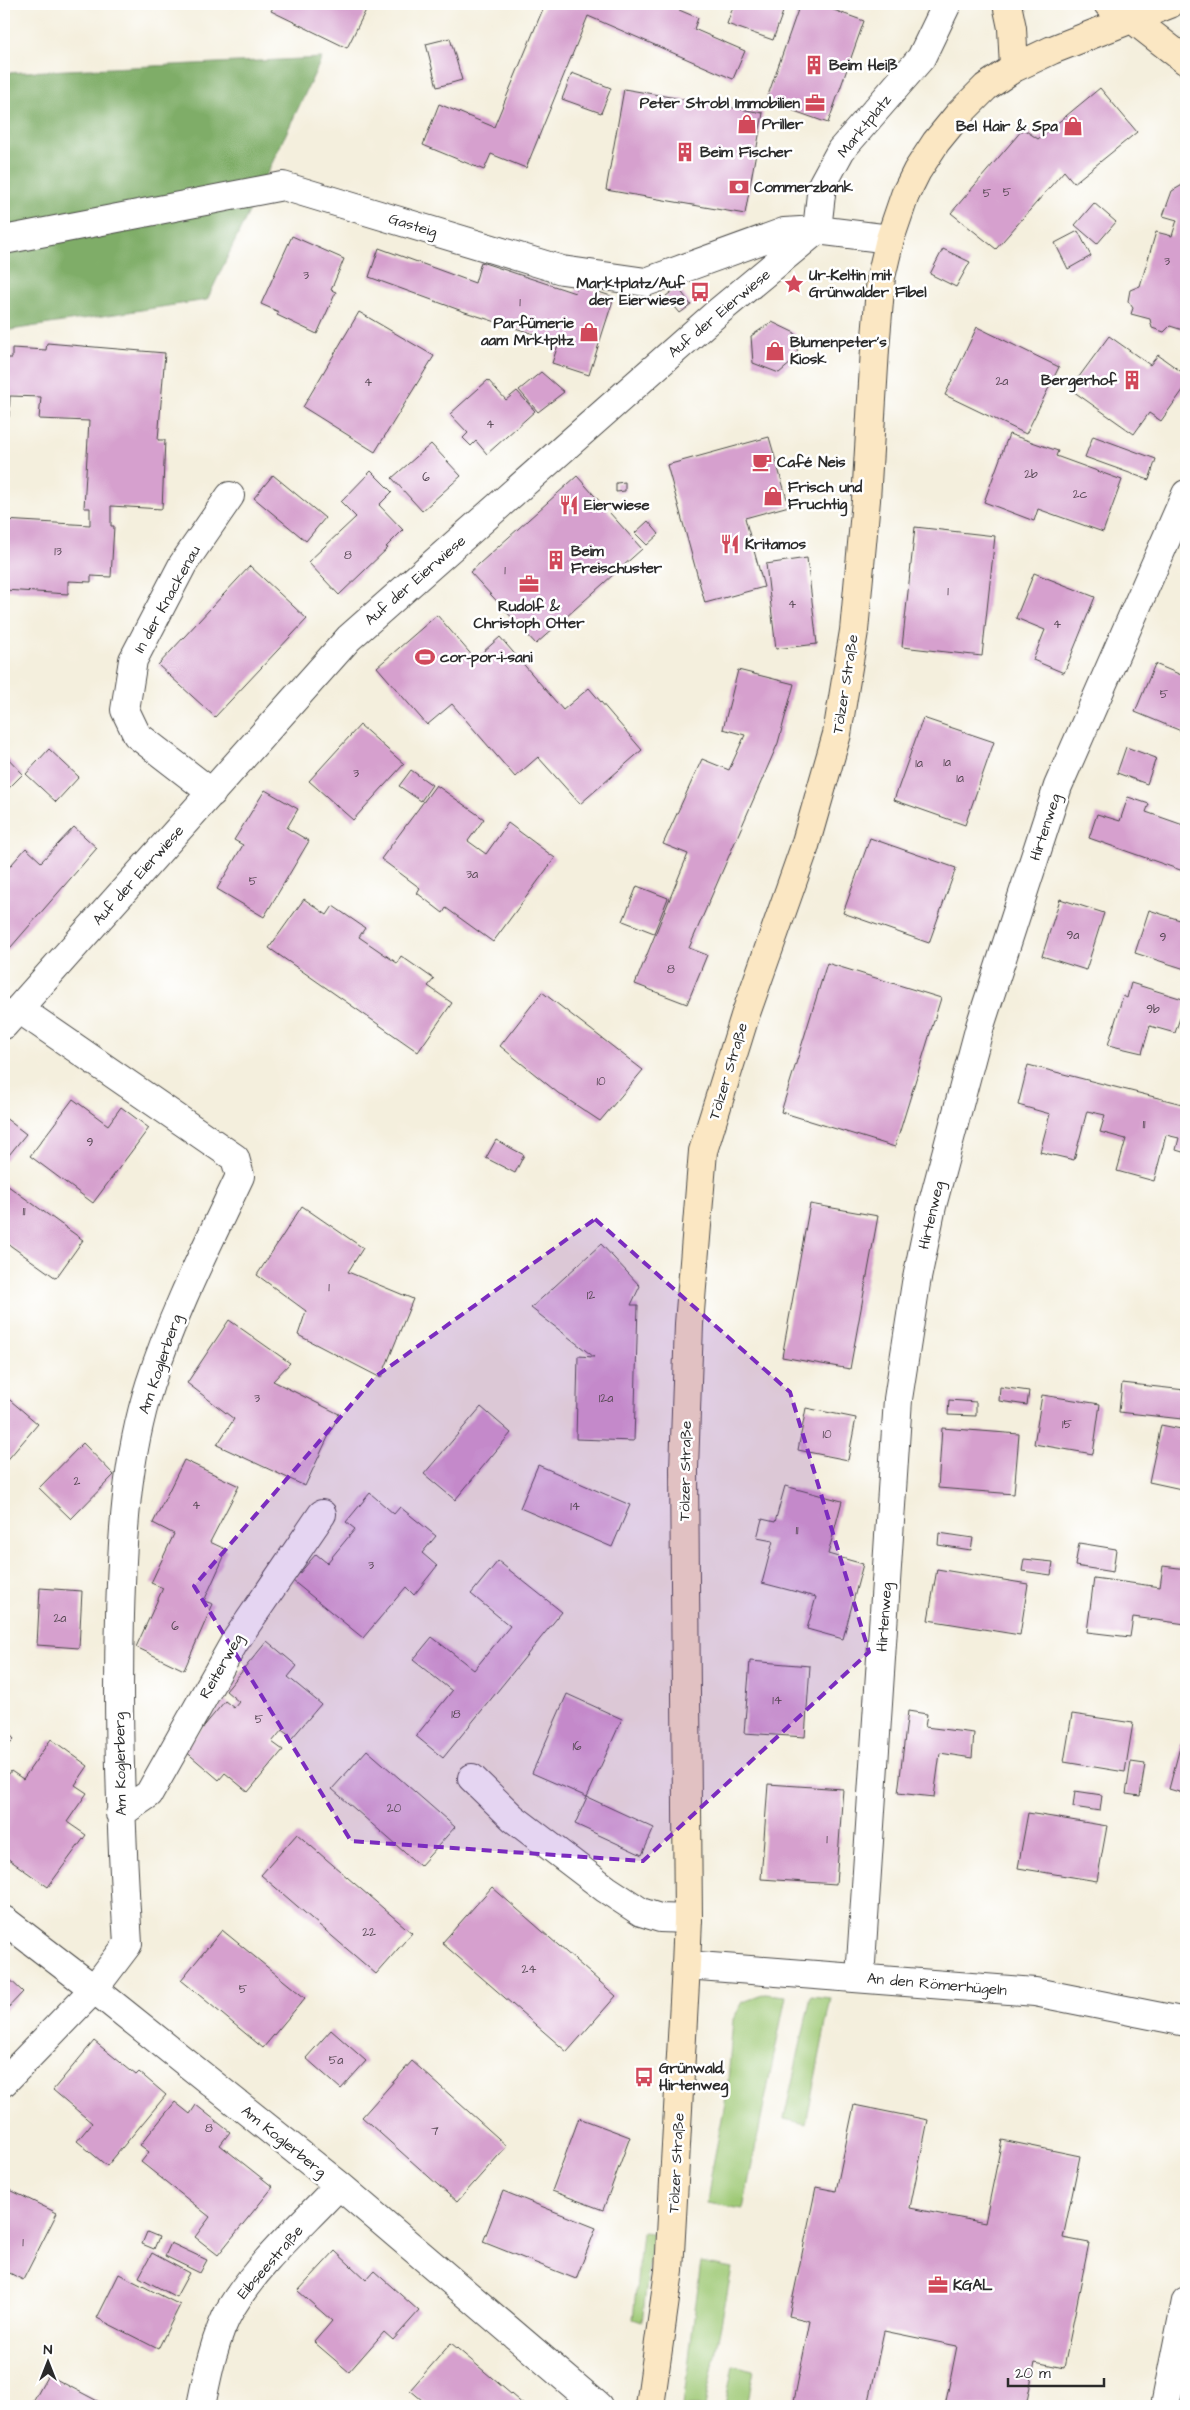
<svg xmlns="http://www.w3.org/2000/svg" width="1190" height="2410" font-family="'Architects Daughter',sans-serif">
	<rect width="100%" height="100%" fill="#fff"/>
	<filter id="ink" filterUnits="userSpaceOnUse"><feTurbulence type="fractalNoise" baseFrequency=".02" numOctaves="2"/><feDisplacementMap in="SourceGraphic" scale="10" xChannelSelector="R" yChannelSelector="G"/><feConvolveMatrix kernelMatrix="1 2 1 2 8 2 1 2 1" color-interpolation-filters="sRGB"/></filter>
	<filter id="wash" filterUnits="userSpaceOnUse"><feTurbulence type="fractalNoise" baseFrequency=".0096" numOctaves="4" result="noise"/><feDisplacementMap in="SourceGraphic" scale="20" xChannelSelector="R" yChannelSelector="G"/><feGaussianBlur stdDeviation="1.12" result="paint"/><feColorMatrix in="noise" values="0 0 0 0 0 0 0 0 0 0 0 0 0 0 0 0 0 1.4 0 .05"/><feComposite in="paint" operator="in"/></filter>
	<g filter="url(#wash)">
		<rect width="100%" height="100%" fill="#f4efdd"/>
		<path fill="#9fc976" stroke="#657a50" d="M765,1994L786,1996L743,2209L707,2203L711,2175L727,2093L733,2019L743,2002Z
			M811,1996L831,1998L806,2124L784,2119Z
			M642,2232L653,2233L642,2322L633,2319Z
			M701,2262L732,2268L705,2406H683Z
			M733,2365L754,2370L747,2406H725Z"/>
		<path fill="#7fad67" stroke="#556c49" d="M322,58L207,300L4,331V73Z"/>
		<g id="blocks">
			<path fill="#d6a0ce" d="M275,4H369L347,48L271,11Z
				M545,4H665L698,18L694,29L745,51L733,79L588,16L526,168L491,154L484,170L423,145L439,104L494,127Z
				M734,4H769L784,9L773,40L727,24Z
				M800,4H817L864,21L828,123L766,101Z
				M450,38L462,80L437,87L426,44Z
				M572,73L611,88L601,113L562,99Z
				M1100,88L1137,132L1074,183L1064,171L996,249L951,213L1023,129L1038,139Z
				M624,89L763,113L745,214L606,190Z
				M1186,183V331L1170,326L1164,332L1152,328L1150,319L1131,314L1133,308L1128,301L1130,290L1140,286L1156,232L1172,236L1177,220L1163,216L1172,191Z
				M1094,203L1116,222L1097,244L1075,225Z
				M1078,231L1091,256L1068,269L1055,243Z
				M292,236L344,259L331,290L336,292L317,334L277,315L279,312L261,304Z
				M379,248L475,283L481,262L575,293L577,285L614,297L589,375L552,363L559,342L465,312L369,277Z
				M943,249L970,262L956,287L930,274Z
				M678,287L691,305L680,313L666,296Z
				M359,312L434,356L375,452L303,407Z
				M772,322L795,333L798,357L779,373L753,363L751,336Z
				M977,327L1059,367L1026,434L945,395Z
				M1109,336L1150,365L1158,355L1186,375V386L1161,421L1149,413L1134,434L1070,389Z
				M47,343L165,353L158,440H165L162,509L111,506V526H114L111,577L91,576V582L68,581V594L4,590V520L90,525V508H84L89,421L39,419L41,397L10,396L9,417L4,416V358H12V348L46,350Z
				M541,372L564,392L538,412L519,390Z
				M488,380L506,400L517,391L535,411L487,454L476,441L471,446L463,438L468,433L450,414Z
				M1009,434L1058,451L1056,456L1122,480L1103,532L1038,509L1034,521L984,502Z
				M1093,436L1156,459L1149,480L1085,457Z
				M769,437L789,506L745,518L764,587L705,603L667,465Z
				M431,444L461,476L422,511L392,478Z
				M371,471L392,492L379,505L403,530L386,547L388,548L339,595L308,562L356,517L341,502Z
				M273,475L325,518L306,541L254,498Z
				M577,476L642,549L536,644L470,572Z
				M625,482V491L616,492V483Z
				M648,521L659,534L647,545L635,533Z
				M915,527L995,536L982,656L902,647Z
				M807,558L817,644L776,649L766,564Z
				M250,566L307,619L215,717L158,665Z
				M1034,573L1095,597L1064,673L1033,660L1045,630L1016,618Z
				M437,615L475,659L500,637L563,710L589,688L642,750L580,804L538,757L515,777L452,704L427,725L377,667Z
				M1155,664L1186,677V733L1135,712Z
				M738,670L794,684L778,743L689,948L707,955L687,1004L635,984L688,854L663,844L702,759L729,770L745,735L723,729Z
				M923,718L994,742L965,825L894,800Z
				M360,725L404,764L353,820L309,781Z
				M1126,747L1156,758L1147,784L1117,773Z
				M49,749L79,777L56,802L26,774Z
				M4,754L23,774L4,793Z
				M411,770L432,785L421,801L399,786Z
				M436,785L484,819L468,841L486,854L508,823L555,858L493,942L446,908L443,913L417,893L420,888L381,859Z
				M265,790L298,809L287,828L309,841L264,917L217,889L243,845L234,840Z
				M1128,797L1149,804L1146,812L1186,826V872L1089,838L1097,814L1120,821Z
				M74,827L97,848L4,955V873L26,848L41,862Z
				M870,838L956,868L929,943L843,913Z
				M637,886L668,898L654,933L623,921Z
				M304,899L327,915L333,906L365,928L359,937L397,963L401,956L434,979L428,986L452,1003L418,1052L269,948Z
				M1060,899L1104,913L1086,970L1042,956Z
				M1149,910L1186,922L1185,969L1135,953Z
				M827,963L941,998L895,1147L781,1112Z
				M1131,983L1186,1000L1175,1033L1150,1026L1142,1053L1108,1045L1123,996L1127,998Z
				M542,992L643,1070L600,1121L558,1093L500,1046Z
				M1028,1065L1186,1105V1153L1176,1150L1179,1138L1166,1135L1154,1181L1117,1171L1126,1139L1100,1132L1105,1115L1087,1111L1074,1160L1040,1152L1050,1114L1018,1105Z
				M73,1099L108,1125L121,1107L149,1128L93,1203L30,1156Z
				M4,1117L26,1134L5,1160L4,1159Z
				M496,1140L524,1155L515,1173L486,1158Z
				M4,1183L83,1240L56,1278L4,1241Z
				M810,1204L878,1216L850,1369L782,1357Z
				M302,1206L363,1248L348,1272L413,1299L381,1378L298,1335L306,1311L257,1275Z
				M601,1244L640,1286L631,1305H638L634,1441L576,1439L578,1356L594,1357L531,1308Z
				M229,1320L290,1363L273,1381L339,1414L305,1486L217,1445L234,1419L187,1383Z
				M1122,1383L1185,1390L1182,1419L1119,1412Z
				M1000,1387L1029,1391L1027,1405L999,1401Z
				M4,1395L38,1424L4,1464Z
				M1042,1395L1100,1404L1093,1454L1034,1444Z
				M949,1400L976,1402V1416L948,1415Z
				M481,1407L511,1433L455,1500L424,1474Z
				M806,1408L856,1418L848,1460L798,1450Z
				M1161,1425L1186,1430V1490L1149,1482Z
				M942,1428L1019,1434L1014,1494L938,1488Z
				M83,1443L114,1475L71,1519L39,1488Z
				M184,1460L239,1486L210,1542L227,1550L204,1601L213,1604L184,1670L136,1647L163,1588L151,1583L174,1534L153,1523Z
				M538,1465L630,1505L612,1547L520,1508Z
				M785,1486L842,1501L828,1554L863,1564L843,1639L807,1629L816,1597L762,1583L773,1541L757,1538L762,1519L775,1522Z
				M370,1493L394,1514L400,1507L436,1536L422,1553L437,1566L414,1595L406,1587L363,1638L293,1581L316,1554L327,1563L355,1529L346,1522Z
				M939,1533L973,1538L971,1550L938,1545Z
				M1079,1543L1116,1549L1113,1572L1075,1566Z
				M1024,1559L1053,1562L1051,1575L1022,1571Z
				M498,1561L562,1612L443,1758L416,1736L452,1691L413,1660L432,1637L474,1670L510,1626L471,1594Z
				M1163,1566L1186,1569V1624L1133,1617L1130,1637L1087,1632L1094,1578L1160,1587Z
				M937,1569L1028,1584L1020,1635L928,1620Z
				M40,1588L82,1591L79,1648L37,1645Z
				M267,1641L297,1666L288,1677L321,1704L292,1738L282,1730L272,1742L283,1750L248,1792L225,1773L219,1780L184,1750L225,1701L234,1708L239,1702L226,1691Z
				M750,1661L810,1666L805,1737L744,1733Z
				M567,1694L622,1719L587,1797L532,1773Z
				M908,1711L927,1714L925,1727L974,1733L972,1758L940,1753L934,1797L898,1793Z
				M1072,1714L1133,1723L1125,1772L1064,1762Z
				M4,1728L14,1739L4,1749Z
				M1184,1732L1186,1733V1794L1169,1789Z
				M51,1739L88,1766L75,1785L87,1793L67,1822L86,1835L48,1887L4,1856V1781L11,1771L23,1779Z
				M367,1750L455,1827L420,1866L332,1789Z
				M1131,1762L1145,1764L1140,1796L1126,1794Z
				M768,1784L843,1789L836,1884L761,1879Z
				M1075,1791L1102,1795L1100,1811L1073,1807Z
				M587,1797L654,1828L642,1855L575,1824Z
				M1028,1813L1107,1826L1097,1881L1018,1868Z
				M297,1834L412,1933L376,1974L261,1875Z
				M492,1887L616,1996L567,2052L442,1943Z
				M222,1930L305,1998L263,2048L181,1980Z
				M4,1974L23,1992L4,2012Z
				M331,2030L366,2061L341,2089L306,2058Z
				M94,2041L136,2075L139,2072L166,2095L107,2166L77,2141L92,2123L53,2090Z
				M412,2061L507,2146L457,2202L362,2117Z
				M175,2102L190,2114L196,2105L230,2132L220,2145L273,2187L218,2255L195,2237L210,2217L141,2162L149,2152L140,2145Z
				M854,2105L928,2120L910,2208L985,2223L1002,2140L1080,2156L1063,2238L1089,2243L1064,2368L1035,2362L1026,2406H945L957,2346L884,2331L868,2406H793L810,2321L789,2316L816,2187L836,2191Z
				M579,2118L630,2137L603,2210L552,2191Z
				M4,2187L57,2213L23,2280L4,2270Z
				M503,2191L596,2228L576,2279L483,2242Z
				M147,2232L159,2237L154,2249L142,2244Z
				M171,2243L207,2260L200,2273L165,2256Z
				M335,2251L366,2280L374,2271L419,2311L393,2340L384,2332L349,2372L314,2342L332,2321L298,2291Z
				M152,2253L189,2273L176,2297L139,2277Z
				M119,2274L180,2305L158,2349L97,2318Z
				M451,2343L525,2406H429L410,2390Z
				M48,2375L107,2406H31Z"/>
		</g>
	</g>
	<g filter="url(#ink)">
		<use href="#blocks" fill-opacity="0" stroke="#494846" stroke-width="1"/>
		<g fill="none" stroke-linecap="round" stroke-linejoin="round">
			<defs>
				<path id="street" d="M817,230L822,185L841,150L921,58L947,4
					M4,240L283,186L562,270L646,282L784,232L817,230L890,239
					M212,793L137,735L125,710L133,660L183,564L230,496
					M4,1025L349,638L718,312L817,230
					M472,1778L513,1818L606,1889L641,1912L660,1918L688,1919
					M120,1814L149,1794L234,1643L322,1514
					M4,1920L94,1989L339,2185L598,2406
					M686,1965L1035,1992L1186,2022
					M860,1978L898,1399L916,1283L932,1206L980,1026L1058,786L1186,494
					M4,2082L94,1989L128,1944C121,1835 117,1725 120,1615C122,1538 126,1459 150,1384C173,1312 208,1244 240,1176L235,1158L19,1009
					M201,2406C207,2376 215,2335 231,2308C259,2262 302,2225 339,2185
					M1165,2406L1186,2301"/>
				<path id="secondary" d="M1007,4L1012,28L1014,68
					M1108,4L1131,18L1186,61
					M650,2406L669,2271L686,1965L688,1919L684,1469L689,1324L703,1151L745,1016L804,849L837,734L854,631L866,500L875,349L881,277L890,239L905,195L917,171L936,142L958,115L986,87L1014,68L1052,50L1170,4"/>
			</defs>
			<use href="#street" stroke="#494846" stroke-width="30"/>
			<use href="#secondary" stroke="#494846" stroke-width="30"/>
			<use href="#street" stroke="#fff" stroke-width="28"/>
			<use href="#secondary" stroke="#fbe7c3" stroke-width="28"/>
		</g>
	</g>
	<path fill="#7b2cbf" fill-opacity="0.2" stroke="#7b2cbf" stroke-width="4" stroke-dasharray="10 6" stroke-linejoin="round" d="M595,1219L790,1392L869,1652L643,1861L351,1841L194,1586L375,1377Z"/>
	<defs>
		<symbol id="building-bare" viewBox="-9 -9 18 18"><path d="M-4-6H4V6H1V3H-1V6H-4ZM-2.5-4.3h1.7v1.8h-1.7ZM.8-4.3h1.7v1.8H.8ZM-2.5-1h1.7V.8h-1.7ZM.8-1h1.7V.8H.8Z" fill="#d1495b" stroke="#fff" stroke-width="2.5" paint-order="stroke"/></symbol>
		<symbol id="office-bare" viewBox="-9 -9 18 18"><path d="M-6-3h4V-5.5h4V-3h4V5H-6ZM-1-4.5V-3h2v-1.5ZM-6 0V1H6V0Z" fill="#d1495b" stroke="#fff" stroke-width="2.5" paint-order="stroke"/></symbol>
		<symbol id="shop-bare" viewBox="-9 -9 18 18"><path d="M-5-2.5h2.3a2.7 3.5 0 0 1 5.4 0H5L5.5 6h-11ZM-1.5-2.5h3a1.5 2.3 0 0 0-3 0Z" fill="#d1495b" stroke="#fff" stroke-width="2.5" paint-order="stroke"/></symbol>
		<symbol id="bank-bare" viewBox="-9 -9 18 18"><path d="M-6-4H6V4H-6ZM0-2.3a2.3 2.3 0 1 0 0 4.6a2.3 2.3 0 1 0 0-4.6Z" fill="#d1495b" stroke="#fff" stroke-width="2.5" paint-order="stroke"/></symbol>
		<symbol id="sight-bare" viewBox="-9 -9 18 18"><path d="M0-6L1.8-2.2L6-1.7L2.9 1.2L3.7 5.4L0 3.3L-3.7 5.4L-2.9 1.2L-6-1.7L-1.8-2.2Z" fill="#d1495b" stroke="#fff" stroke-width="2.5" paint-order="stroke"/></symbol>
		<symbol id="bus-bare" viewBox="-9 -9 18 18"><path d="M-5-6H5V4H4V6H2V4H-2V6H-4V4H-5ZM-3.5-4V0h7V-4ZM-3.5 1.2v1.5H-2V1.2ZM2 1.2v1.5H3.5V1.2Z" fill="#d1495b" stroke="#fff" stroke-width="2.5" paint-order="stroke"/></symbol>
		<symbol id="cafe-bare" viewBox="-9 -9 18 18"><path d="M-5.5-4.5H6V0H3Q3 3.5 0 3.5H-2.5Q-5.5 3.5-5.5 0ZM3-3.2v2h1.7v-2ZM-6 4.5H4V6H-6Z" fill="#d1495b" stroke="#fff" stroke-width="2.5" paint-order="stroke"/></symbol>
		<symbol id="restaurant-bare" viewBox="-9 -9 18 18"><path d="M-5-6h1v4h1v-4h1v4h1v-4h1v5L-1.5 .5V6h-2V.5L-5-1ZM5-6V6H3V1.5H1.5Q1.5-4 5-6Z" fill="#d1495b" stroke="#fff" stroke-width="2.5" paint-order="stroke"/></symbol>
		<symbol id="stadium-bare" viewBox="-9 -9 18 18"><path d="M0-5a6.5 5 0 1 0 0 10a6.5 5 0 1 0 0-10ZM-3.5-1.8h7v3.6h-7Z" fill="#d1495b" stroke="#fff" stroke-width="2.5" paint-order="stroke"/></symbol>
	</defs>
	<g fill-rule="evenodd">
		<use href="#building-bare" x="800" y="51" width="28" height="28"/>
		<use href="#office-bare" x="801" y="89" width="28" height="28"/>
		<use href="#shop-bare" x="733" y="110" width="28" height="28"/>
		<use href="#shop-bare" x="1059" y="112" width="28" height="28"/>
		<use href="#building-bare" x="671" y="138" width="28" height="28"/>
		<use href="#bank-bare" x="725" y="173" width="28" height="28"/>
		<use href="#sight-bare" x="780" y="270" width="28" height="28"/>
		<use href="#bus-bare" x="686" y="278" width="28" height="28"/>
		<use href="#shop-bare" x="575" y="318" width="28" height="28"/>
		<use href="#shop-bare" x="761" y="337" width="28" height="28"/>
		<use href="#building-bare" x="1118" y="366" width="28" height="28"/>
		<use href="#cafe-bare" x="748" y="448" width="28" height="28"/>
		<use href="#shop-bare" x="759" y="482" width="28" height="28"/>
		<use href="#restaurant-bare" x="555" y="491" width="28" height="28"/>
		<use href="#restaurant-bare" x="716" y="530" width="28" height="28"/>
		<use href="#building-bare" x="542" y="546" width="28" height="28"/>
		<use href="#office-bare" x="515" y="570" width="28" height="28"/>
		<use href="#stadium-bare" x="411" y="643" width="28" height="28"/>
		<use href="#bus-bare" x="630" y="2063" width="28" height="28"/>
		<use href="#office-bare" x="924" y="2271" width="28" height="28"/>
	</g>
	<g text-anchor="middle" stroke-width="5" stroke-linejoin="round" paint-order="stroke">
		<g font-size="12" fill="#564854">
			<text x="1007" y="196">5</text>
			<text x="987" y="197">5</text>
			<text x="1167" y="265">3</text>
			<text x="306" y="279">3</text>
			<text x="520" y="306">1</text>
			<text x="1002" y="385">2a</text>
			<text x="368" y="386">4</text>
			<text x="490" y="428">4</text>
			<text x="1031" y="478">2b</text>
			<text x="426" y="481">6</text>
			<text x="1080" y="498">2c</text>
			<text x="58" y="555">13</text>
			<text x="348" y="559">8</text>
			<text x="505" y="574">1</text>
			<text x="948" y="595">1</text>
			<text x="792" y="608">4</text>
			<text x="1057" y="628">4</text>
			<text x="1164" y="698">5</text>
			<text x="947" y="766">1a</text>
			<text x="919" y="767">1a</text>
			<text x="356" y="777">3</text>
			<text x="960" y="782">1a</text>
			<text x="472" y="878">3a</text>
			<text x="253" y="885">5</text>
			<text x="1073" y="939">9a</text>
			<text x="1163" y="941">9</text>
			<text x="671" y="973">8</text>
			<text x="1153" y="1013">9b</text>
			<text x="601" y="1085">10</text>
			<text x="1144" y="1128">11</text>
			<text x="90" y="1146">9</text>
			<text x="24" y="1215">11</text>
			<text x="329" y="1291">1</text>
			<text x="591" y="1299">12</text>
			<text x="257" y="1402">3</text>
			<text x="606" y="1402">12a</text>
			<text x="1067" y="1428">15</text>
			<text x="827" y="1438">10</text>
			<text x="77" y="1485">2</text>
			<text x="196" y="1509">4</text>
			<text x="575" y="1510">14</text>
			<text x="797" y="1534">11</text>
			<text x="371" y="1569">3</text>
			<text x="60" y="1622">2a</text>
			<text x="175" y="1630">6</text>
			<text x="777" y="1704">14</text>
			<text x="456" y="1718">18</text>
			<text x="259" y="1723">5</text>
			<text x="577" y="1750">16</text>
			<text x="394" y="1812">20</text>
			<text x="827" y="1843">1</text>
			<text x="369" y="1936">22</text>
			<text x="529" y="1973">24</text>
			<text x="243" y="1993">5</text>
			<text x="336" y="2064">5a</text>
			<text x="209" y="2132">8</text>
			<text x="435" y="2135">7</text>
			<text x="23" y="2246">1</text>
		</g>
		<g font-size="15" font-weight="bold" fill="#2b2b2b" stroke="#fff" text-anchor="start">
			<text x="829" y="70">Beim Heiß</text>
			<text x="800" y="108" text-anchor="end">Peter Strobl Immobilien</text>
			<text x="762" y="129">Priller</text>
			<text x="1058" y="131" text-anchor="end">Bel Hair &amp; Spa</text>
			<text x="700" y="157">Beim Fischer</text>
			<text x="754" y="192">Commerzbank</text>
			<text x="809" y="280">Ur-Keltin mit<tspan x="809" dy="17">Grünwalder Fibel</tspan></text>
			<text x="685" y="288" text-anchor="end">Marktplatz/Auf<tspan x="685" dy="17">der Eierwiese</tspan></text>
			<text x="574" y="328" text-anchor="end">Parfümerie<tspan x="574" dy="17">aam Mrktpltz</tspan></text>
			<text x="790" y="347">Blumenpeter's<tspan x="790" dy="17">Kiosk</tspan></text>
			<text x="1117" y="385" text-anchor="end">Bergerhof</text>
			<text x="777" y="467">Café Neis</text>
			<text x="788" y="492">Frisch und<tspan x="788" dy="17">Fruchtig</tspan></text>
			<text x="584" y="510">Eierwiese</text>
			<text x="745" y="549">Kritamos</text>
			<text x="571" y="556">Beim<tspan x="571" dy="17">Freischuster</tspan></text>
			<text x="529" y="611" text-anchor="middle">Rudolf &amp;<tspan x="529" dy="17">Christoph Otter</tspan></text>
			<text x="440" y="662">cor-por-i-sani</text>
			<text x="659" y="2073">Grünwald,<tspan x="659" dy="17">Hirtenweg</tspan></text>
			<text x="953" y="2290">KGAL</text>
		</g>
		<g font-size="15" fill="#2b2b2b" stroke="#fff">
			<text transform="translate(864 126) rotate(-51)" y="5">Marktplatz</text>
			<text transform="translate(413 225) rotate(17)" y="5">Gasteig</text>
			<text transform="translate(719 313) rotate(-40)" y="5">Auf der Eierwiese</text>
			<text transform="translate(415 580) rotate(-41)" y="5">Auf der Eierwiese</text>
			<text transform="translate(167 599) rotate(-61)" y="5">In der Knackenau</text>
			<text transform="translate(845 684) rotate(-81)" y="5">Tölzer Straße</text>
			<text transform="translate(1045 827) rotate(-72)" y="5">Hirtenweg</text>
			<text transform="translate(138 875) rotate(-48)" y="5">Auf der Eierwiese</text>
			<text transform="translate(728 1071) rotate(-73)" y="5">Tölzer Straße</text>
			<text transform="translate(931 1215) rotate(-77)" y="5">Hirtenweg</text>
			<text transform="translate(160 1364) rotate(-71)" y="5">Am Koglerberg</text>
			<text transform="translate(685 1471) rotate(-89)" y="5">Tölzer Straße</text>
			<text transform="translate(884 1617) rotate(-86)" y="5">Hirtenweg</text>
			<text transform="translate(221 1666) rotate(-60)" y="5">Reiterweg</text>
			<text transform="translate(120 1764) rotate(-91)" y="5">Am Koglerberg</text>
			<text transform="translate(937 1984) rotate(5)" y="5">An den Römerhügeln</text>
			<text transform="translate(284 2141) rotate(39)" y="5">Am Koglerberg</text>
			<text transform="translate(676 2163) rotate(-87)" y="5">Tölzer Straße</text>
			<text transform="translate(270 2262) rotate(-49)" y="5">Eibseestraße</text>
		</g>
	</g>
	<rect width="1190" height="2410" fill="none" stroke="#fff" stroke-width="20"/>
	<g transform="translate(48 2362)" stroke="#ffffff" stroke-width="4" paint-order="stroke">
	<path d="M0-4L9 19L0 12L-9 19Z" fill="#2b2b2b"/>
	<text y="-8" font-size="14" font-weight="bold" text-anchor="middle" fill="#2b2b2b">N</text>
	</g>
	<path d="M1008 2378v8h96v-8" fill="none" stroke="#2b2b2b" stroke-width="2.5"/>
	<text x="1015" y="2378" font-size="15" fill="#2b2b2b" stroke="#ffffff" stroke-width="4" paint-order="stroke">20 m</text>
</svg>
